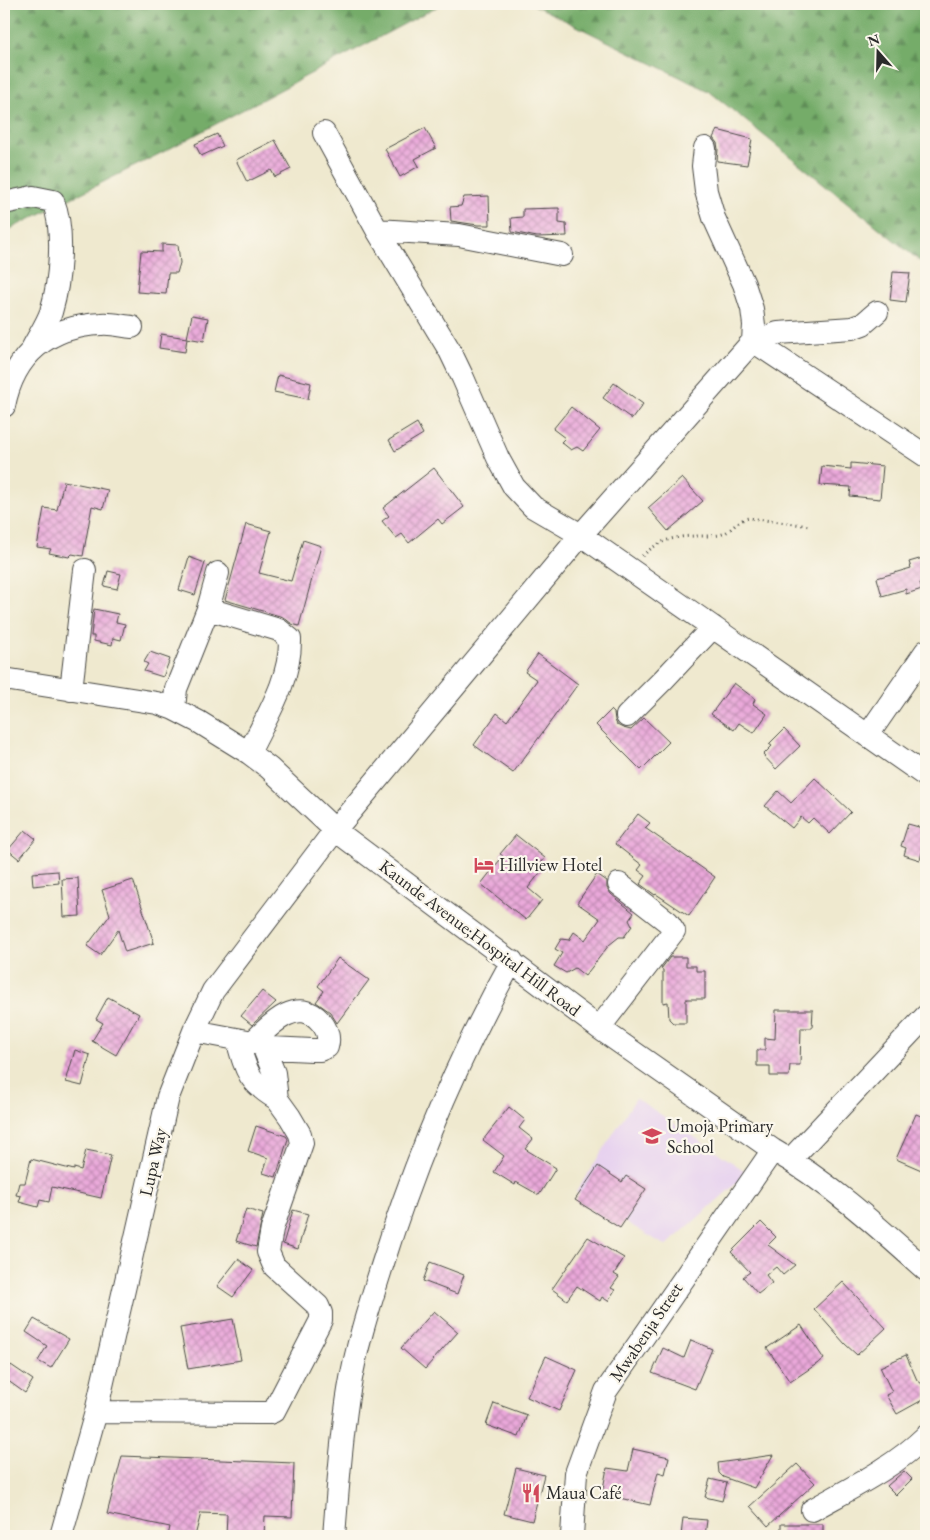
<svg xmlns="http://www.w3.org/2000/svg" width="930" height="1540" font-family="'EB Garamond',serif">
	<defs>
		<pattern id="forest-firs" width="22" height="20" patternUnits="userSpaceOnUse" patternTransform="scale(1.25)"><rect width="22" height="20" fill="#74ac69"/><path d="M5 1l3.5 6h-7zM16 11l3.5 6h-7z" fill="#5f8c57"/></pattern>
		<pattern id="building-cross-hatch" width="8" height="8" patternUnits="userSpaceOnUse" patternTransform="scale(1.25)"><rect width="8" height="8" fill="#eaa8da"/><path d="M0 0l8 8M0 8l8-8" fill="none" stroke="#be89b1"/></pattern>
	</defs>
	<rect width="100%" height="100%" fill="#fbf7ec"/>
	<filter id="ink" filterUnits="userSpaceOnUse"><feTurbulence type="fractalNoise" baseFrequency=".02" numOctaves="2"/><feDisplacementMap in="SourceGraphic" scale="10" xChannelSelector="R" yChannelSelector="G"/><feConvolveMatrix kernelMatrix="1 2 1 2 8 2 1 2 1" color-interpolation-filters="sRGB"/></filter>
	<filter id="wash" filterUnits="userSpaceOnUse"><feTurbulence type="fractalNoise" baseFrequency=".0096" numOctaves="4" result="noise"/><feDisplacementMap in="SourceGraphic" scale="20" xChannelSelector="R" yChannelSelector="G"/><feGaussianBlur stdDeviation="1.12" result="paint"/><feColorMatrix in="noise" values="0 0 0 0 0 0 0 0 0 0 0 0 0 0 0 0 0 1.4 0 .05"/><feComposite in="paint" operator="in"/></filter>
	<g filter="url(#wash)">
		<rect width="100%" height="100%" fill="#efe9cf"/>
		<path fill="#e7d2ef" d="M636,1098L748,1173L666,1246L576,1192Z"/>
		<path fill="url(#forest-firs)" stroke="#506c4a" d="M4,4H442L167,150L4,232Z
			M532,4H926V266L710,92Z"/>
		<g id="blocks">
			<path fill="url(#building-cross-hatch)" d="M425,128L436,148L415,159L419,166L400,177L385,149Z
				M717,130L752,139L747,165L717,161L718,149L717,143L713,138Z
				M217,134L223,146L201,156L195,144Z
				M275,140L291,169L275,177L271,170L247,182L236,160Z
				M489,196L490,225H478L451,221L450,207L461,206L464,197Z
				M559,208V223L566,224L567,236L537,237L512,232L511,218L523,217V209Z
				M162,244L178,245L180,263L177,273H168L166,294L137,292L141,251L162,252Z
				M893,272L910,273L906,302L890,300Z
				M192,315L208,318L204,341L187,338Z
				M161,334L187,338L185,352L159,348Z
				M278,375L311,383L308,399L274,392Z
				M614,383L643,404L632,419L603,398Z
				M571,407L600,430L583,451L577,447L571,450L561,442L565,438L553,429Z
				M417,423L423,434L395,451L389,440Z
				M851,463L883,466L880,499L850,496L851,487L820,485L822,466L851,469Z
				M434,468L464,507L442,524L438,519L409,543L402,534L396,538L382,521L389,516L383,508Z
				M682,478L703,501L668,531L648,508Z
				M64,481L108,490L103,509L92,506L83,556L72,554L69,557L49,553L51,549L37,547L44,508L57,510Z
				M246,524L271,531L259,573L291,581L303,540L321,546L299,626L292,624L283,617L225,600Z
				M189,557L205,563L195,595L179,590Z
				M926,557V581L920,583L922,589L906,594V589L882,596L877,578L911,568L909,562Z
				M108,571L121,574L117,589L104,586Z
				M94,609L118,614L116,622L125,624L121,640L113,638L112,645L94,641V636H91Z
				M150,652L170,659L163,677L144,671L148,664L144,662Z
				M538,654L578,684L513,773L474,745L497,713L507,721L537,680L525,672Z
				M734,683L755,699L753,704L767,714L754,733L739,723L734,730L711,714Z
				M611,710L614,713L615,720L617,725L623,728L631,730L644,718L669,742L641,770L596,725Z
				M784,729L800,746L776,769L763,755L772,746L769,744Z
				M815,778L851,812L830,834L813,818L808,823L801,817L792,828L765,806L778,791L791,803Z
				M638,814L650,823L645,828L715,877L689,916L656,894L655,895L640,884L646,876L638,870L642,865L615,844Z
				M908,824L926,829V838L920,860L904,855L906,848L901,846Z
				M25,830L36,839L19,859L8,850Z
				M516,835L545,858L539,866L543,869L528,888L542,900L526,920L481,884L503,856L500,854Z
				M58,871L59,883L33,886L32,873Z
				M597,874L607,881V888L611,894L634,913L629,920L632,926L624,937H619L609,945L585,976L575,968L566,973L554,966L562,953L555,949L561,939L569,940L574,932L585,940L600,919L577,903Z
				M78,878L80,916L64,917L62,879Z
				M133,880L154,943L125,952L118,930L100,955L87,946L110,915L102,890Z
				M670,957H686V966H696V971H705V999H686V1023H673L669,1019L668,1002L663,1003V970L661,969Z
				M338,958L369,980L337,1023L330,1012L316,1002L324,991L318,986Z
				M262,991L276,1002L252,1025L241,1016Z
				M108,997L139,1014L116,1055L92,1041L103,1023L96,1019Z
				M776,1010H813L812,1028H801L800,1065H790L789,1076H770V1066H757V1050H765V1038L775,1039Z
				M75,1050L90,1055L82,1086L66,1082Z
				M509,1107L525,1120L519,1128L533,1139L525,1149L556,1168L539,1195L516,1182L515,1185L494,1172L504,1156L483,1140Z
				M916,1114L926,1118V1172L896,1159Z
				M256,1126L286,1136L288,1139L276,1177L263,1173L268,1158L248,1151Z
				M86,1150L111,1155L101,1198L52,1187L49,1202L40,1200L38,1207L19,1202L21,1196L16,1195L19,1183H25L31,1159L74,1170V1168L81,1170Z
				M598,1166L622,1182L626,1176L646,1189L620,1228L575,1200Z
				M246,1209L263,1214L256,1247L236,1241Z
				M293,1210L308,1214L298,1249L283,1244Z
				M761,1222L776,1237L768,1245L795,1265L783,1275L776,1267L766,1275L772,1283L758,1294L743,1277L750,1272L731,1252Z
				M588,1237L624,1258L614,1274L619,1277L611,1288L615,1290L608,1301L602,1297L600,1301L577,1286L567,1300L552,1289Z
				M238,1259L253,1270L233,1297L217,1286Z
				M430,1262L464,1275L457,1294L423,1281Z
				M843,1282L886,1328L857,1355L845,1344L814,1309Z
				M434,1311L458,1332L425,1369L401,1348Z
				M34,1319L69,1339L51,1368L38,1361L47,1346L26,1332Z
				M233,1319L241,1360L188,1369L180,1328Z
				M801,1325L824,1359L790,1382L767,1348Z
				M691,1340L712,1349L695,1389L652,1373L663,1348L684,1358Z
				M906,1355L917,1380L926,1387V1398L897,1414L886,1395L892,1392L880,1367Z
				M546,1356L577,1370L559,1411L527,1397Z
				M11,1365L33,1380L25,1393L4,1378V1375Z
				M494,1403L527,1415L519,1437L486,1425Z
				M633,1449L669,1457L665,1474L658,1472L650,1505L602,1494L607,1468L628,1471Z
				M773,1455L754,1488L723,1477L719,1473L718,1463Z
				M122,1456L294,1463L292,1517L265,1516L264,1536H226L227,1514L201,1513L195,1536H168L170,1527L107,1514Z
				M797,1464L815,1483L768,1526L750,1506Z
				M516,1468L544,1475L532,1521L504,1514Z
				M904,1471L912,1479L896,1495L887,1486Z
				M710,1479L727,1483L722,1501L705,1497Z
				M683,1518L707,1520L705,1536H681Z
				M781,1524H823V1536H781Z"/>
		</g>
	</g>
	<g filter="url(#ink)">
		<use href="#blocks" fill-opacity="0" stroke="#484844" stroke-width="1"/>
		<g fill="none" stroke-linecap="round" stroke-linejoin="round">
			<defs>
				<path id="minor" d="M324,133L377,230L450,351L463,378L498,458L514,487L533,507L581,535L926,776
					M705,148L703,166L706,191L714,218L744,284L752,309L754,325L753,341L926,456
					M4,203L33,197L53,201C65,230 60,282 51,312C47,324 38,337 32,349
					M377,230L459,235L562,255
					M4,406C14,354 49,326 101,324C111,323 122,326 132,327
					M208,609L279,630L290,639C291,680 266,717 249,753
					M4,679L157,703L174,709L199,722L249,753L269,768L335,830L599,1028L773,1150C829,1182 878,1227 926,1270
					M71,690L85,570
					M174,709L176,689L208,609L218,573
					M627,716L663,680L713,627
					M868,735L926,651
					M599,1028L674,931L668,922L619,884
					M194,1031L253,1042L270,1048L312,1050H320L327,1047C330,1038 327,1029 321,1022C298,995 270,1025 253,1042
					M237,1039C246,1071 248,1082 277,1099
					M790,1160L926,1016
					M96,1412L269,1413L274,1411L321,1320V1313L318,1306L274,1266L268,1252L272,1229L302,1143L300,1134L290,1117L277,1099L274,1073L263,1046
					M812,1510C851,1488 893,1468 926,1436
					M61,1536L96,1412L168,1097L194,1031L213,991L335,830L581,535L753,341L778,333L852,328L863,324L877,312
					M334,1536C338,1488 341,1438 349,1390C356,1347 369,1307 382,1266C415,1160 458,1058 512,961
					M572,1536L576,1473L606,1391L773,1150"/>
			</defs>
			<use href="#minor" stroke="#484844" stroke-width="24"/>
			<path stroke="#484844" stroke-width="3" stroke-dasharray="1 4" stroke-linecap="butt" d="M642,556C661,539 675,536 700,536C706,536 713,536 719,535C733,532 735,520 749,518L810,526"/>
			<use href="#minor" stroke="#fff" stroke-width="22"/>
		</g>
	</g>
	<defs>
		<symbol id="hotel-bare" viewBox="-9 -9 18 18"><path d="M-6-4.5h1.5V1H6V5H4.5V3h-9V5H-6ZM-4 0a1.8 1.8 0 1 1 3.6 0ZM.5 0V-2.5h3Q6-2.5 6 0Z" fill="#d1495b" stroke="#fbf7ec" stroke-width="2.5" paint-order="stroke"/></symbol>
		<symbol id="school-bare" viewBox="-9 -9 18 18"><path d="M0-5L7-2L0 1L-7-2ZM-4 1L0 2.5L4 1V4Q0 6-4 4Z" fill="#d1495b" stroke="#fbf7ec" stroke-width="2.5" paint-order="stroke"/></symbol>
		<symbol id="restaurant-bare" viewBox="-9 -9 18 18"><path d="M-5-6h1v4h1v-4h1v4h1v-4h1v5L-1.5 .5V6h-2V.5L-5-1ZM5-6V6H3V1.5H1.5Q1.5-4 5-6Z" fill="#d1495b" stroke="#fbf7ec" stroke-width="2.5" paint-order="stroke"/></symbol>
	</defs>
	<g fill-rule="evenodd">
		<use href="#hotel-bare" x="470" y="851" width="28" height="28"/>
		<use href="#school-bare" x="638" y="1122" width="28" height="28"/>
		<use href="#restaurant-bare" x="517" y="1479" width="28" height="28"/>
	</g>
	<g text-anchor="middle" stroke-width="4.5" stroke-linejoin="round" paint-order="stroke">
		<g font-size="18" fill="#2b2b2b" stroke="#fbf7ec" text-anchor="start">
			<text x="499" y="871">Hillview Hotel</text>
			<text x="667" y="1132">Umoja Primary<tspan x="667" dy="21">School</tspan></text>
			<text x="546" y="1499">Maua Café</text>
		</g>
		<g font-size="18" fill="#2b2b2b" stroke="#fbf7ec">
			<text transform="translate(480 938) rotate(37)" y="6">Kaunde Avenue;Hospital Hill Road</text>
			<text transform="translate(153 1162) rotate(-77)" y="6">Lupa Way</text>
			<text transform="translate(646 1332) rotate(-56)" y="6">Mwabenja Street</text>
		</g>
	</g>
	<rect width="930" height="1540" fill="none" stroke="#fbf7ec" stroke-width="20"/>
	<g transform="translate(878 52) rotate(340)" stroke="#fbf7ec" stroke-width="4" paint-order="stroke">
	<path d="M0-4L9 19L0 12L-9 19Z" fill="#2b2b2b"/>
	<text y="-8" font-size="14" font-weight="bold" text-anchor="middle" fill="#2b2b2b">N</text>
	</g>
</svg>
